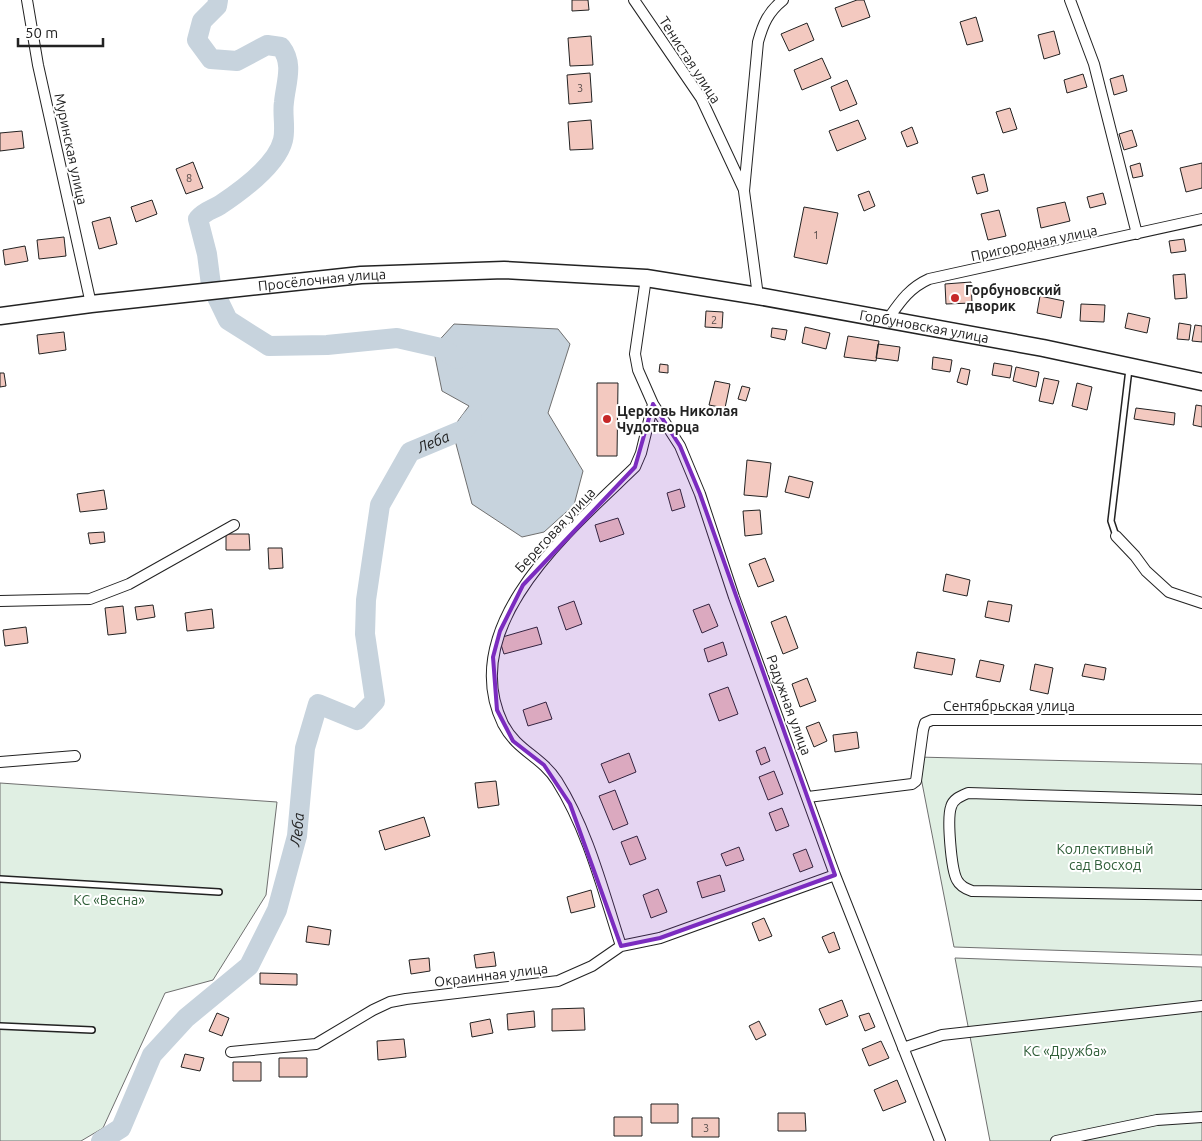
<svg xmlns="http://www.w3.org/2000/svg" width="1202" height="1141" font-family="Ubuntu,sans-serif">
	<rect width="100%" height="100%" fill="#fff"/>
	<path fill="#e0efe3" stroke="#6f6f6f" d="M917,757L1202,764V955L954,947Z
		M0,783L277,802L266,895L213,980L165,993L103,1128L81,1141H0Z
		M955,958L1202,967V1141H990Z"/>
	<path fill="#c7d3dd" stroke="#6f6f6f" d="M454,324L558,329L570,344L548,413L583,471L574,505L544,532L522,537L472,504L452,429L469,406L442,391L433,347Z"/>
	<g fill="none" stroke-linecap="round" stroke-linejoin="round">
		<g stroke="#c7d3dd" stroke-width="20">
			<path d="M218,0L217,6L202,21L197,40L211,59L237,61L267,45L281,47C294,64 286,82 284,102C282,114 286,128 283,140C277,165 241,191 220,205C212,210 205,211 198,219L207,254L211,285L228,320L269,346L327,345L397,338L441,348L458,359"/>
			<path id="s1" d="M101,1141L121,1128L152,1055L186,1018L249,966L277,910L297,836L305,748L318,704L357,720L375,701L365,634L366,600L380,505L410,452L465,429L472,419"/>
		</g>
	</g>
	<path fill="#f3c9c0" stroke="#222" d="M572,0H588L589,10L572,11Z
		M857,0H864L870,17L842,27L835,8Z
		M976,17L983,41L967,45L960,22Z
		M807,23L814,40L789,51L781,34Z
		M1054,31L1060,54L1044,59L1038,35Z
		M591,36L593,65L570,66L568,38Z
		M822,58L831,78L802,90L794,70Z
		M590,73L592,102L569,104L567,75Z
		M1083,74L1087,87L1067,93L1064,80Z
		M1123,75L1127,91L1114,95L1110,79Z
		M847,80L857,104L840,111L831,87Z
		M1010,108L1017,129L1003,133L996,112Z
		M591,120L593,149L570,150L568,122Z
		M858,120L866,139L837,151L829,131Z
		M912,127L918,143L907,147L901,132Z
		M1132,130L1137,146L1124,150L1119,134Z
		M22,131L24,148L0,151V133Z
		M193,162L203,188L186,194L176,169Z
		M1140,163L1143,176L1133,178L1130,166Z
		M1202,163V188L1186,192L1180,168Z
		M984,174L988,191L977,194L972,177Z
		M869,191L875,206L864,211L858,195Z
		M1103,193L1106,204L1090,208L1087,197Z
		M152,200L157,214L136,222L131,207Z
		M1065,202L1070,221L1041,228L1037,208Z
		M804,207L838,213L827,264L794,257Z
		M999,210L1006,236L988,240L981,214Z
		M110,217L117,244L99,249L92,222Z
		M64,237L66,256L39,259L37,240Z
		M1184,239L1186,251L1171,253L1169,241Z
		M25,246L28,261L5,265L3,250Z
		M1185,274L1187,298L1175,299L1173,275Z
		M971,282L972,303L946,304L945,284Z
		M1040,296L1064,301L1061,318L1037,313Z
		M1081,304L1105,305L1104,322L1080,321Z
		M706,311L723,312L722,328L705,327Z
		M1128,313L1150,318L1147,333L1125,328Z
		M1179,323L1191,325L1189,340L1177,339Z
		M1195,325L1202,326V342L1192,341Z
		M805,327L830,333L826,349L802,343Z
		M772,328L787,330L785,340L771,337Z
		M64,332L66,350L39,354L37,335Z
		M848,336L879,341L876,361L844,357Z
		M878,344L900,347L898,361L876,358Z
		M933,357L952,360L950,372L932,369Z
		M994,363L1012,366L1010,378L992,375Z
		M660,364L668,365V373L659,372Z
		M1016,367L1039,372L1036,387L1013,381Z
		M961,368L970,370L967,385L957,382Z
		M0,373H4L6,386L0,387Z
		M1044,378L1059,381L1053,404L1039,401Z
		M715,381L730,384L725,408L709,405Z
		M597,383H618L617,456H597Z
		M1077,383L1092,387L1087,410L1072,406Z
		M742,386L750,388L746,401L738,399Z
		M1196,405L1202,406V427L1193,425Z
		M1136,408L1175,413L1174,425L1134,419Z
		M747,460L771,463L767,497L744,495Z
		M789,476L813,482L809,498L785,492Z
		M680,489L685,507L672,511L667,493Z
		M104,490L107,509L80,512L77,494Z
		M760,510L762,534L745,536L743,511Z
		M618,518L624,534L600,542L595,525Z
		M104,532L105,542L90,544L88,533Z
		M226,534H249L250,550H226Z
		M268,548H282L283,568L269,569Z
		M765,558L774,581L758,587L749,564Z
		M946,574L970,580L967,596L943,591Z
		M574,601L582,624L566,630L558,607Z
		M988,601L1012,605L1009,622L985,617Z
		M709,604L718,626L702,633L693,610Z
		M153,605L155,617L137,620L135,607Z
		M123,606L126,633L108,635L105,608Z
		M212,609L214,628L187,631L185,613Z
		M786,616L798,648L783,654L771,622Z
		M26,627L28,643L5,646L3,630Z
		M537,627L542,644L504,654L499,638Z
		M723,642L727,655L708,662L704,649Z
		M917,652L955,659L952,675L914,668Z
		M980,660L1004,665L1000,682L976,677Z
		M1035,664L1053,668L1048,694L1030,690Z
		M1085,664L1106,668L1104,680L1082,676Z
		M807,678L816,701L800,707L792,684Z
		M728,687L738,714L719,721L709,694Z
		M546,702L552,719L528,726L523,710Z
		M819,722L827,741L814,747L806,727Z
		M857,732L859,748L835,752L833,735Z
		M765,747L770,761L761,765L756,751Z
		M629,753L636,772L609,783L601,764Z
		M774,771L783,794L768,800L759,777Z
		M496,781L499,805L478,808L475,783Z
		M615,790L628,824L613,830L599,796Z
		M782,808L789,826L776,831L769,813Z
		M424,817L430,836L385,850L379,831Z
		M637,836L646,859L630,865L621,842Z
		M739,847L744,860L726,866L721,854Z
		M806,849L813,867L800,872L793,854Z
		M720,875L725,891L702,898L697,882Z
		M658,889L667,912L651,918L643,895Z
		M591,890L595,907L571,913L567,897Z
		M764,918L772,936L759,941L752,923Z
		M308,926L331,930L329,945L306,942Z
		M834,932L840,949L829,953L822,937Z
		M494,952L496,966L476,968L474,955Z
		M429,958L430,971L411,974L409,960Z
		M260,973L297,974V985L260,984Z
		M842,1000L848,1016L826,1025L819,1009Z
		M584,1008L585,1030L552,1031V1009Z
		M534,1011L535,1027L508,1030L507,1014Z
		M217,1013L229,1018L222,1036L209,1031Z
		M869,1013L875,1027L865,1031L859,1016Z
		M490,1019L493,1033L472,1037L470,1023Z
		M759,1021L766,1035L756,1040L749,1026Z
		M404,1039L406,1057L378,1060L377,1041Z
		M881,1041L889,1058L869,1066L862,1049Z
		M185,1054L204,1058L200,1071L181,1067Z
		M279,1058H307V1077H279Z
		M233,1062H261V1081H233Z
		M897,1080L906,1102L883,1111L874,1090Z
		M651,1104H678V1123H651Z
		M778,1113H805L806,1131H778Z
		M614,1117H642V1136H614Z
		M692,1118H719V1137H692Z"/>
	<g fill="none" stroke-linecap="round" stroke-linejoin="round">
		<defs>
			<path id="lane" d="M1116,536L1111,521L1129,369
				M0,879L219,892
				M0,1026L92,1030"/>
			<path id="street" d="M27,0L38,65L91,304
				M634,0L701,98L744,190
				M1070,0L1094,64L1137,234
				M646,278L635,354L638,370L653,404L680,446L700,494L734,597L835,875L940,1141
				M758,296L744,191L758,42C763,24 768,12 783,0
				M888,319C900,302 909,288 929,279L1202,219
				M1116,536L1135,556L1146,571L1169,592L1202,603
				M0,601L90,599L129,584L234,525
				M0,762L75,756
				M808,797L912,784L916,781L923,730L925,723L932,720H1202
				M1202,800L968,793C961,796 953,799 951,807C947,818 951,869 957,880C960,886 966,889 972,891L1202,895
				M621,946C603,891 588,830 557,781C541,756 517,751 503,724C455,625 572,528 635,467L641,453L653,404
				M903,1048L942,1035L1202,1006
				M231,1052L316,1044L373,1010L390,1002L406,999L558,981L592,966L621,946L660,938L835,875
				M1056,1141L1157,1120L1202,1117"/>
			<g id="primary">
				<path id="s2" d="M0,316L91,304L361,275L504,270L646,278L758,296L1043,348L1202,382"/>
			</g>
		</defs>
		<use href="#lane" stroke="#222" stroke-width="8"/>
		<use href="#street" stroke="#222" stroke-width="12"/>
		<use href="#primary" stroke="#222" stroke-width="19"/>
		<use href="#lane" stroke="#fff" stroke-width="5"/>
		<use href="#street" stroke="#fff" stroke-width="10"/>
		<use href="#primary" stroke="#fff" stroke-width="16"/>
	</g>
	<path fill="#7b2cbf" fill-opacity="0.2" stroke="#7b2cbf" stroke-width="4" stroke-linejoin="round" d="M653,404L680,446L700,494L835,875L660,938L621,946L570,804L544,765L513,741L497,710L493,657L500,631L523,585L635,467Z"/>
	<g fill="#c62828" stroke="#fff" stroke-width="2">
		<circle cx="955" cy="298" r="5"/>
		<circle cx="607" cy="419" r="5"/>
	</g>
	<g text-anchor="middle" stroke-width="4" stroke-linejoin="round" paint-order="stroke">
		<g font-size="11" fill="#564c4a">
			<text x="580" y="92">3</text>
			<text x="189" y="182">8</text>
			<text x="816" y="239">1</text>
			<text x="714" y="324">2</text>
			<text x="706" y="1132">3</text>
		</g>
		<g font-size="14" fill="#222" stroke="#fff">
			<text transform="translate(690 60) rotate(57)" y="5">Тенистая улица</text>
			<text transform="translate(71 149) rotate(78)" y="5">Муринская улица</text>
			<text transform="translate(1034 243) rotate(-12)" y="5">Пригородная улица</text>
			<text dy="5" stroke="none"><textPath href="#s2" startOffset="324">Просёлочная улица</textPath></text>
			<text dy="5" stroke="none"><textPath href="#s2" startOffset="931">Горбуновская улица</textPath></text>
			<text transform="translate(555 530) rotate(-47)" y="5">Береговая улица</text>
			<text transform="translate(789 705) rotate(70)" y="5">Радужная улица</text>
			<text x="1009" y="711">Сентябрьская улица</text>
			<text transform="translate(491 975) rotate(-7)" y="5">Окраинная улица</text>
		</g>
		<g font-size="14" font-weight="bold" fill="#222" stroke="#fff" text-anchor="start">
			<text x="965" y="295">Горбуновский<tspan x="965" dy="16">дворик</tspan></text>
			<text x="617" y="416">Церковь Николая<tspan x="617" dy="16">Чудотворца</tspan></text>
		</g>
		<g font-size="14" fill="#2f5e38" stroke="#fff">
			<text x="1105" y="854">Коллективный<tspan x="1105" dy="16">сад Восход</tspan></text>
			<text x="109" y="905">КС «Весна»</text>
			<text x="1065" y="1056">КС «Дружба»</text>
		</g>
		<g font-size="15" font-style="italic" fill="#222" stroke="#fff">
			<text dy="5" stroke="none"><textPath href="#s1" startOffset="861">Леба</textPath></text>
			<text dy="5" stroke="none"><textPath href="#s1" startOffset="381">Леба</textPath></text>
		</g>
	</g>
	<path d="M18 38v8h85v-8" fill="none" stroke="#222222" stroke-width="2.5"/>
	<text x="25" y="38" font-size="15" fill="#222222" stroke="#ffffff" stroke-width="4" paint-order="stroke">50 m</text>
</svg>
